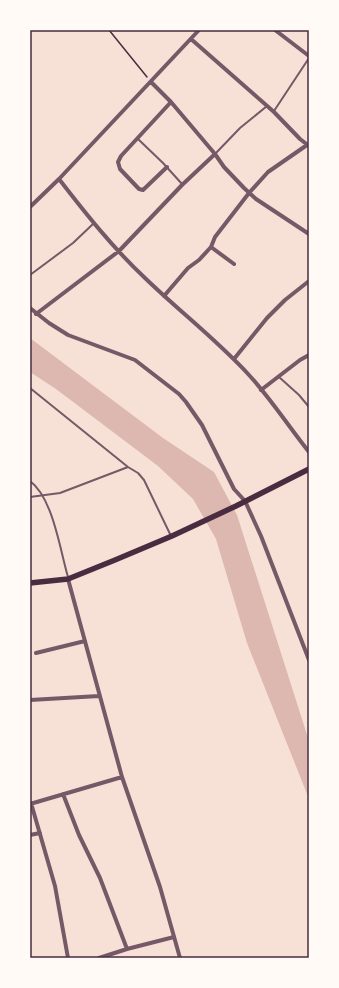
<svg xmlns="http://www.w3.org/2000/svg" width="339" height="988" font-family="Overpass,sans-serif">
	<rect width="100%" height="100%" fill="#f7e1d7"/>
	<path fill="#dcb8b0" d="M30,338L163,438L214,472L237,515L309,741V799L247,643L216,539L193,499L158,466L56,389L30,372Z"/>
	<g fill="none" stroke-linecap="round" stroke-linejoin="round">
		<path stroke="#4a2c40" stroke-width="1.5" d="M109,30L147,77"/>
		<path stroke="#755966" stroke-width="2" d="M274,111L309,58
			M138,139L163,163L182,184
			M215,154L240,128L267,106
			M30,275L73,243L94,223
			M279,377L299,395L309,407
			M30,388L128,467L138,473L144,480L171,536
			M30,481C53,498 60,550 68,577
			M30,497L60,493L128,467"/>
		<path stroke="#755966" stroke-width="4" d="M275,30L309,56
			M191,39L274,112L300,139L309,146
			M151,82L171,102L215,154L224,167L244,188L256,199L309,234
			M167,167L143,190L139,189L120,169L118,162L121,156L171,102
			M59,179C86,214 113,248 145,278C179,311 217,340 249,375C271,399 289,427 309,452
			M30,207L59,179L199,30
			M211,247L234,264
			M164,296L188,268L199,260L211,247L215,237L249,193L268,172L307,145
			M30,308L49,323L68,335L135,360L179,394L186,402L202,425L234,489L245,501L261,536L309,660
			M36,314L119,251L182,185L215,154
			M234,359L267,318L285,300L309,281
			M261,390L300,360L309,355
			M68,579L122,777L160,887L180,958
			M36,653L85,641
			M30,700L99,696
			M63,794L79,835L100,878L127,949
			M31,803L55,886L68,958
			M30,804L122,777
			M30,835L40,833
			M99,958L127,949L174,937"/>
		<path stroke="#4a2c40" stroke-width="5.5" d="M30,583L68,579L115,560L172,536L236,506L309,469"/>
	</g>
	<rect width="339" height="988" fill="none" stroke="#fffaf5" stroke-width="62"/>
	<rect x="31" y="31" width="277" height="926" fill="none" stroke="#4a2c40" stroke-width="1.5"/>
</svg>
